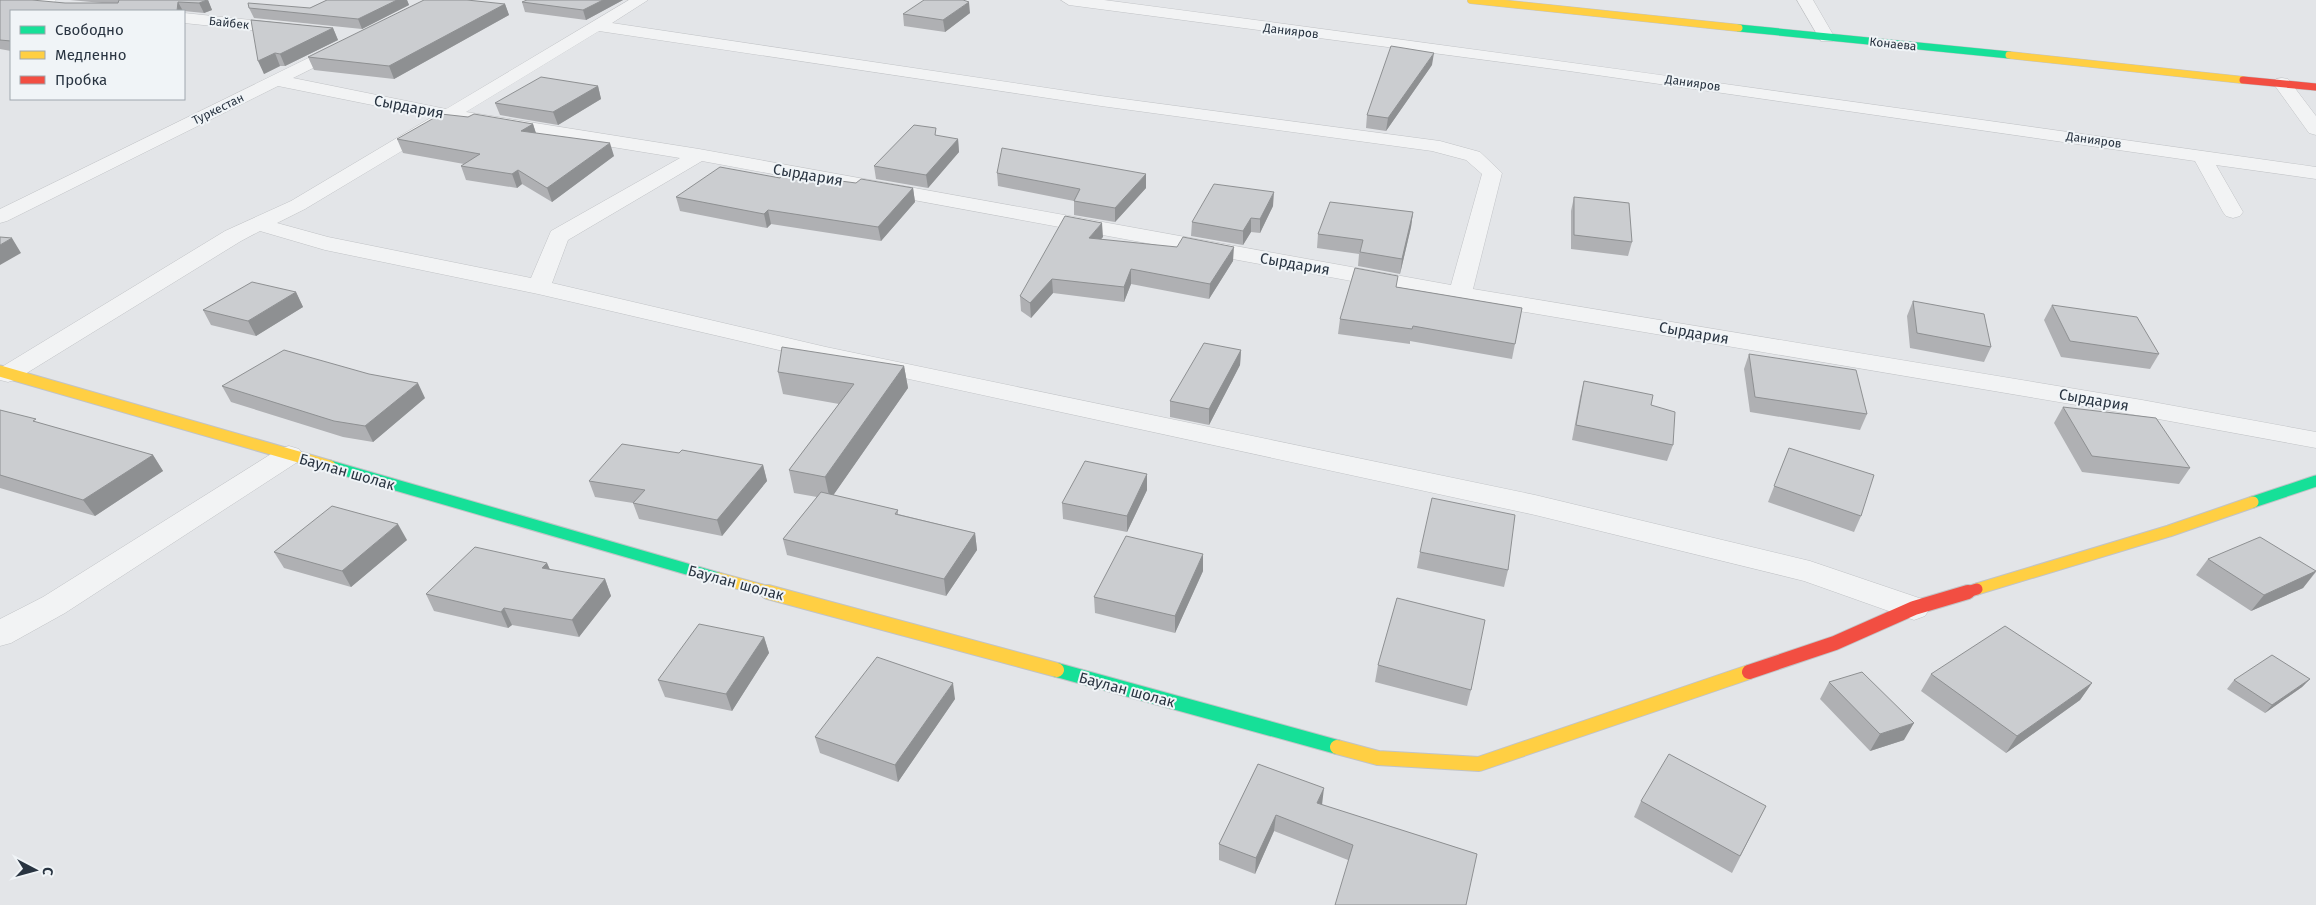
<svg xmlns="http://www.w3.org/2000/svg" width="2316" height="905" font-family="'Fira Sans',sans-serif">
	<rect width="100%" height="100%" fill="#e3e5e8"/>
	<g fill="none" stroke-linecap="round" stroke-linejoin="round">
		<defs>
			<path id="street" d="M34,0H56C47,12 20,12 10,11L13,8Z
				M629,0H648L612,23L1101,96L1440,141L1480,152L1502,173L1473,289L2142,400L2316,432V448L2142,416L1460,301L702,161L568,240L552,283L826,347L1535,495L1810,561L1925,600L1930,608L1925,616L1914,620L1804,581L1535,515L826,361L538,294L325,250L260,231L241,241L17,379L8,382L0,380V368L225,231L291,201L432,117L278,86L7,221L0,223V209L339,43H351L353,46L351,49L293,78L446,109ZM599,31L1101,106L1432,151L1466,160L1482,174L1451,285L699,149L466,112ZM452,121L680,158L551,231L531,278L328,237L277,223L305,209Z
				M1061,0H1104C1508,53 1913,110 2316,167V179L2216,165L2243,212L2240,216L2233,218L2226,216L2223,212L2195,161L1569,71L1069,5Z
				M1797,0H1813L1835,38L1833,41H1821Z
				M184,13L289,24L297,29L289,34L184,23Z
				M2282,78L2288,79L2316,116V135L2309,133L2273,83L2276,79Z
				M289,446L299,449L303,455L299,461L65,613L11,643L0,646V619L43,597L279,449Z"/>
			<path id="fast-far2" d="M1739,28L2009,55"/>
			<path id="fast-far1" d="M330,466L718,578
				M2253,502L2316,481"/>
			<path id="fast" d="M1057,670L1337,747"/>
			<path id="slow-far2" d="M1471,0L1739,28
				M2009,55L2243,80"/>
			<path id="slow-far1" d="M0,371L330,466
				M718,578L773,593
				M1977,589L2169,531L2253,502"/>
			<path id="slow" d="M768,592L1057,670
				M1337,747L1378,758L1479,764L1749,672"/>
			<path id="jam-far2" d="M2243,80L2316,87"/>
			<path id="jam-far1" d="M1964,593L1977,589"/>
			<path id="jam" d="M1749,672L1835,643L1914,608L1968,592"/>
		</defs>
		<use href="#street" stroke="#c1c3c6" stroke-width="1"/>
		<use href="#fast-far2" stroke="#c1c3c6" stroke-width="8"/>
		<use href="#fast-far1" stroke="#c1c3c6" stroke-width="13"/>
		<use href="#fast" stroke="#c1c3c6" stroke-width="16"/>
		<use href="#slow-far2" stroke="#c1c3c6" stroke-width="8"/>
		<use href="#slow-far1" stroke="#c1c3c6" stroke-width="13"/>
		<use href="#slow" stroke="#c1c3c6" stroke-width="16"/>
		<use href="#jam-far2" stroke="#c1c3c6" stroke-width="8"/>
		<use href="#jam-far1" stroke="#c1c3c6" stroke-width="13"/>
		<use href="#jam" stroke="#c1c3c6" stroke-width="16"/>
		<use href="#street" fill="#f2f3f4" fill-rule="evenodd"/>
		<use href="#fast-far2" stroke="#16e098" stroke-width="7"/>
		<use href="#fast-far1" stroke="#16e098" stroke-width="11"/>
		<use href="#fast" stroke="#16e098" stroke-width="14"/>
		<use href="#slow-far2" stroke="#ffcf43" stroke-width="7"/>
		<use href="#slow-far1" stroke="#ffcf43" stroke-width="11"/>
		<use href="#slow" stroke="#ffcf43" stroke-width="14"/>
		<use href="#jam-far2" stroke="#f24e42" stroke-width="7"/>
		<use href="#jam-far1" stroke="#f24e42" stroke-width="11"/>
		<use href="#jam" stroke="#f24e42" stroke-width="14"/>
	</g>
	<path fill="#afb0b3" d="M0,0L65,3H102L70,0H208L212,10L204,13L184,11H11V51L0,49Z
		M327,0H407L409,5L362,29L254,18L249,8H310Z
		M623,0L586,20L525,12L522,2Z
		M505,4L509,15L394,79L314,70L308,57Z
		M970,13L945,32L904,26L903,14Z
		M251,20L333,28L338,40L285,66H280L264,74Z
		M1432,65L1386,131L1366,128L1367,115Z
		M598,86L601,99L558,125L500,115L495,103Z
		M468,117L533,124L536,133L614,156L552,202L522,184L517,188L466,180L461,166L464,164L403,153L397,139Z
		M958,139L959,152L928,188L876,179L874,166Z
		M997,173L1146,188L1115,222L1074,215V201L998,186Z
		M780,178L913,188L915,202L881,241L771,224L767,228L680,211L676,197Z
		M1574,197L1632,242L1628,256L1571,249V211Z
		M1273,206L1260,233L1251,232L1243,245L1191,236L1192,222Z
		M1413,212L1411,227L1400,274L1358,266L1359,254L1317,248L1318,234Z
		M1103,237L1101,239L1233,261L1209,299L1131,284L1124,302L1053,293L1031,318L1021,311L1020,296Z
		M1397,287L1522,308L1512,359L1410,341V344L1338,334L1340,319Z
		M296,292L303,307L256,336L211,325L203,310Z
		M1913,301L1991,347L1984,362L1910,348L1907,316Z
		M2052,305L2159,354L2150,369L2061,357L2044,320Z
		M1241,350L1240,365L1209,425L1170,417V401Z
		M1749,354L1867,414L1860,430L1750,412L1744,369Z
		M904,366L908,388L833,495L898,510V514L975,533L977,550L946,596L787,555L783,539L817,497L794,493L789,470L839,404L783,394L778,372Z
		M1584,381L1651,405L1673,445L1667,461L1572,440L1580,397Z
		M222,386L425,398L373,442L343,437L231,402Z
		M2063,407L2190,468L2179,484L2082,472L2054,423Z
		M0,410L39,423L153,455L163,471L95,516L0,488Z
		M1789,448L1861,516L1854,532L1768,502Z
		M679,453L763,465L767,481L722,536L639,519L633,503L595,497L589,481Z
		M1147,474V490L1127,532L1063,519L1062,503Z
		M407,540L351,587L284,568L274,552Z
		M1420,552L1508,570L1504,587L1417,568Z
		M2208,559L2316,572L2303,588L2251,611L2196,575Z
		M547,563L550,570L605,579L611,596L579,637L512,625L508,628L434,611L426,594Z
		M1203,571L1175,633L1095,613L1094,597Z
		M764,637L769,653L732,711L665,697L658,680Z
		M1378,665L1471,690L1467,706L1375,682Z
		M1931,674L2092,683L2080,700L2006,753L1921,691Z
		M2310,679L2302,687L2265,713L2227,689L2234,680Z
		M1829,682L1904,740L1870,751L1820,699Z
		M955,699L898,782L820,753L815,737Z
		M1258,764L1322,805L1477,854L1348,860L1274,831L1255,874L1219,860V844Z
		M1641,801L1766,806L1732,873L1634,817Z"/>
	<path fill="#8e9092" d="M208,0L212,10L204,13L199,3Z
		M397,0H407L409,5L362,29L358,19Z
		M603,0H623L586,20L583,10Z
		M178,2L183,11H177Z
		M969,2L970,13L945,32L943,20Z
		M505,4L509,15L394,79L389,66Z
		M333,28L338,40L285,66L280,54Z
		M275,53L280,66L264,74L258,61Z
		M1434,53L1432,65L1386,131L1388,118Z
		M598,86L601,99L558,125L553,112Z
		M533,124L537,137L521,131Z
		M958,139L959,152L928,188L926,175Z
		M610,143L614,156L552,202L547,188Z
		M518,170L522,184L517,188L512,174Z
		M1146,174V188L1115,222V208Z
		M913,188L915,202L881,241L878,227Z
		M1274,192L1273,206L1260,233V219Z
		M768,210L771,224L767,228L764,214Z
		M1413,212L1411,227L1400,274L1402,259Z
		M1251,218V232L1243,245V231Z
		M1102,223L1103,237L1089,252V238Z
		M12,238L21,253L0,265V245Z
		M1234,247L1233,261L1209,299L1210,284Z
		M1131,269V284L1124,302V287Z
		M1052,279L1053,293L1031,318L1030,303Z
		M296,292L303,307L256,336L248,321Z
		M1241,350L1240,365L1209,425V409Z
		M904,366L908,388L830,500L825,477Z
		M418,383L425,398L373,442L365,426Z
		M153,455L163,471L95,516L83,500Z
		M763,465L767,481L722,536L717,520Z
		M1147,474V490L1127,532V516Z
		M398,524L407,540L351,587L342,571Z
		M975,533L977,550L946,596L944,579Z
		M1203,554V571L1175,633V616Z
		M547,563L554,579L542,568Z
		M2316,571L2303,588L2251,611L2264,595Z
		M605,579L611,596L579,637L572,620Z
		M504,608L512,625L508,628L501,612Z
		M764,637L769,653L732,711L726,694Z
		M2310,679L2302,687L2265,713L2272,705Z
		M953,683L955,699L898,782L895,765Z
		M2092,683L2080,700L2006,753L2017,736Z
		M1914,723L1904,740L1870,751L1880,734Z
		M1324,788L1322,805L1317,803Z
		M1276,815L1274,831L1255,874L1256,858Z"/>
	<path fill="#cbcdd0" stroke="#8e9092" d="M0,0H32L65,3H118L119,0H207L199,3L178,2L177,11H11V41L0,40Z
		M327,0H397L358,19L249,8L248,3L310,8Z
		M424,0H467L505,4L389,66L308,57Z
		M527,0H603L583,10L522,2Z
		M924,0H963L969,2L943,20L903,14Z
		M251,20L333,28L280,54L275,53L258,61Z
		M1391,46L1434,53L1388,118L1367,115Z
		M541,77L598,86L553,112L495,103Z
		M441,114L468,117L474,114L533,124L521,131L610,143L547,188L518,170L512,174L461,166L480,154L397,139Z
		M914,125L936,128L935,135L958,139L926,175L874,166Z
		M1002,148L1146,174L1115,208L1074,201L1080,189L997,173Z
		M720,167L780,178L782,175L810,177L856,183L861,179L913,188L878,227L768,210L764,214L676,197Z
		M1214,184L1274,192L1260,219L1251,218L1243,231L1192,222Z
		M1574,197L1629,203L1632,242L1574,235Z
		M1330,202L1413,212L1402,259L1360,252L1363,240L1318,234Z
		M1065,216L1102,223L1089,238L1177,247L1183,237L1234,247L1210,284L1131,269L1124,287L1052,279L1030,303L1020,296Z
		M0,237L12,238L0,245Z
		M1355,268L1398,276L1396,287L1522,308L1515,344L1413,326L1412,329L1340,319Z
		M252,282L296,292L248,321L203,310Z
		M1913,301L1984,314L1991,347L1917,333Z
		M2052,305L2137,317L2159,354L2070,341Z
		M1204,343L1241,350L1209,409L1170,401Z
		M782,347L904,366L825,477L789,470L854,384L778,372Z
		M284,350L369,374L418,383L365,426L334,421L222,386Z
		M1749,354L1856,370L1867,414L1755,397Z
		M1584,381L1653,395L1651,405L1675,412L1673,445L1576,425Z
		M2063,407L2156,418L2190,468L2092,456Z
		M0,410L36,419L33,421L153,455L83,500L0,475Z
		M622,444L679,453L682,450L763,465L717,520L633,503L645,490L589,481Z
		M1789,448L1874,475L1861,516L1774,486Z
		M1085,461L1147,474L1127,516L1062,503Z
		M821,492L898,510L895,514L975,533L944,579L783,539Z
		M1432,498L1515,515L1508,570L1420,552Z
		M332,506L398,524L342,571L274,552Z
		M1126,536L1203,554L1175,616L1094,597Z
		M2260,537L2316,571L2264,595L2208,559Z
		M475,547L547,563L542,568L605,579L572,620L504,608L501,612L426,594Z
		M1397,598L1485,620L1471,690L1378,665Z
		M699,624L764,637L726,694L658,680Z
		M2005,626L2092,683L2017,736L1931,674Z
		M2272,655L2310,679L2272,705L2234,680Z
		M877,657L953,683L895,765L815,737Z
		M1862,672L1914,723L1880,734L1829,682Z
		M1669,754L1766,806L1740,856L1641,801Z
		M1258,764L1324,788L1317,803L1477,854L1466,905H1335L1353,845L1276,815L1256,858L1219,844Z"/>
	<g text-anchor="middle" stroke-width="4" stroke-linejoin="round" paint-order="stroke">
		<g font-size="12" fill="#293441" stroke="#f0f4f7">
			<text transform="translate(229 23) rotate(6)" y="4">Байбек</text>
			<text transform="translate(1291 31) rotate(7)" y="4">Данияров</text>
			<text transform="translate(1893 44) rotate(6)" y="4">Конаева</text>
			<text transform="translate(1693 83) rotate(8)" y="4">Данияров</text>
			<text transform="translate(218 109) rotate(-26)" y="4">Туркестан</text>
			<text transform="translate(2094 140) rotate(8)" y="4">Данияров</text>
		</g>
		<g font-size="15" fill="#293441" stroke="#f0f4f7">
			<text transform="translate(409 107) rotate(11)" y="5">Сырдария</text>
			<text transform="translate(808 175) rotate(10)" y="5">Сырдария</text>
			<text transform="translate(1295 264) rotate(10)" y="5">Сырдария</text>
			<text transform="translate(1694 333) rotate(10)" y="5">Сырдария</text>
			<text transform="translate(2094 400) rotate(10)" y="5">Сырдария</text>
			<text transform="translate(347 472) rotate(16)" y="5">Баулан шолак</text>
			<text transform="translate(736 583) rotate(15)" y="5">Баулан шолак</text>
			<text transform="translate(1127 690) rotate(15)" y="5">Баулан шолак</text>
		</g>
	</g>
	<rect x="10" y="10" width="175" height="90" fill="#f0f4f7" stroke="#a0a7ae"/>
	<rect x="20" y="26" width="25" height="8" fill="#16e098" stroke="#a0a7ae"/>
	<text x="55" y="35" font-size="15" fill="#293441">Свободно</text>
	<rect x="20" y="51" width="25" height="8" fill="#ffcf43" stroke="#a0a7ae"/>
	<text x="55" y="60" font-size="15" fill="#293441">Медленно</text>
	<rect x="20" y="76" width="25" height="8" fill="#f24e42" stroke="#a0a7ae"/>
	<text x="55" y="85" font-size="15" fill="#293441">Пробка</text>
	<g transform="translate(35 870) rotate(96)" stroke="#f0f4f7" stroke-width="4" paint-order="stroke">
	<path d="M0-4L9 19L0 12L-9 19Z" fill="#293441"/>
	<text y="-8" font-size="14" font-weight="bold" text-anchor="middle" fill="#293441">С</text>
	</g>
</svg>
